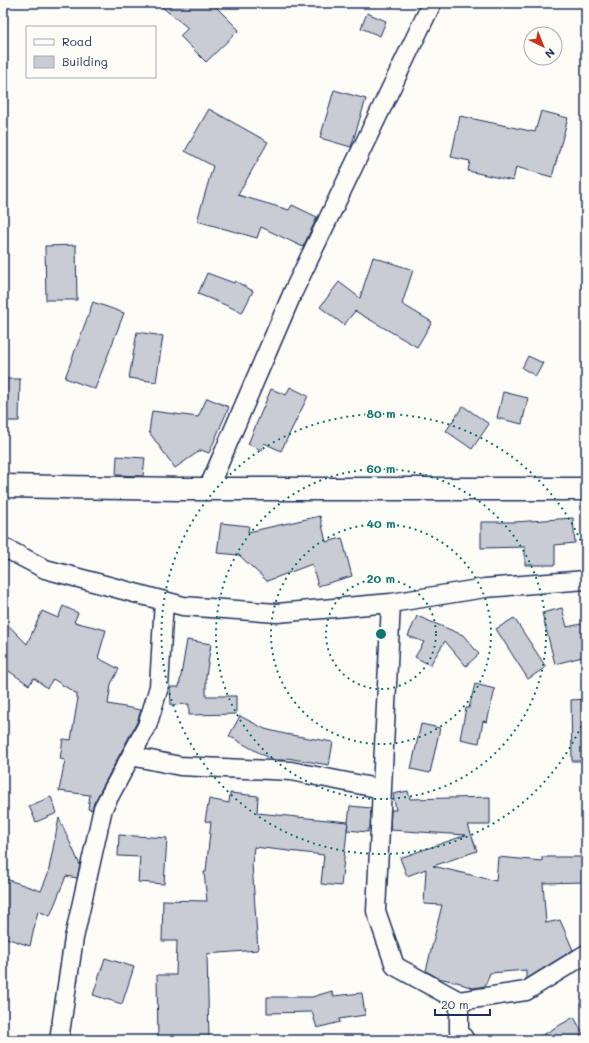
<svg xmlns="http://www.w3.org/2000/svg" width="589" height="1043" font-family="Mali,sans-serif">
	<rect width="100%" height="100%" fill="#fdfcf7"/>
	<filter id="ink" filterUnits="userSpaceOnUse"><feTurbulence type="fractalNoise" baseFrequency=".025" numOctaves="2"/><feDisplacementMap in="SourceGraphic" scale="8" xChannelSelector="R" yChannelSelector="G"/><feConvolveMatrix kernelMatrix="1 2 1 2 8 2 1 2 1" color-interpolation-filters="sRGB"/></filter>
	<g filter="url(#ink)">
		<path fill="#c9ccd3" stroke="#1b2f5e" d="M157,3H212L239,30L206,62L180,36L188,28Z
			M367,13L386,21L380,36L361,28Z
			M334,90L366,99L351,147L320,138Z
			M209,109L268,142L238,195L289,210L292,205L317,217L303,247L261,227L257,238L197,221L213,166L185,151Z
			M541,111L568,118L552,177L516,167L513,181L468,171L470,161L451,157L460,116L535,132Z
			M76,245L77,300H46L45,246Z
			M373,257L413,270L402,304L432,322L417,347L355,311L344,325L320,307L339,282L360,298Z
			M207,273L234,283L235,281L253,291L242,313L228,306L198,294Z
			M93,302L124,313L95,389L65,378Z
			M137,332L163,336L156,382L129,378Z
			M528,356L543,363L536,376L522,368Z
			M3,379H20L19,421H3Z
			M290,387L308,396L281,451L264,443L261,450L248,444L271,389L286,395Z
			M503,392L528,398L522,424L497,418Z
			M207,398L229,407L209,453L201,450L175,468L149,432L152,411L198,417Z
			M463,406L489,424L472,449L446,431Z
			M117,456L145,458L143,476L116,475Z
			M320,516L326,542L342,538L352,576L318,586L312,564L267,581L239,555L217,553L221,523L249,526L248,532Z
			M573,518L575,543L555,545V565H525V547L481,548V522H515Z
			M63,606L78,613L74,622L106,630L98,658L119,669L111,684L108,704L141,710L137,722L94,803L92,810L88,809L90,795L59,791L65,760L60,759L63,739L71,740L78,698H77V694L53,679L47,688L34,678L29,685L3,667V620L27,644L42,611L58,618Z
			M562,608L567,627L586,623V656L555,664L542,613Z
			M417,616L463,635L479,654L466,666L445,641L430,665L415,657L424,642L408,636Z
			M514,618L546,667L528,679L496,629Z
			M187,640L211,644L206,676V696H236V714L189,715V704L171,705L170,687H179Z
			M475,684L495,689L487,722L483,721L479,743L460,739L466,708H469Z
			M586,699V761H572L571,700Z
			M240,716L265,729L285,734L333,742L329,765L287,758L286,760H272L229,736Z
			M421,724L440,728L430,773L411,769Z
			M408,791L410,799L490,797V825H468L477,851L433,866L496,881L498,857L542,861V857H586V882L543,883L546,923L560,920L573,950L526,979V970L490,973L485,986L473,988L461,984V983L438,978L426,971L442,905L424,904L426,869L407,876L400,858L466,835L390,830L391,810H396L393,794Z
			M230,793L258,796L257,813L348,822L341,886L321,884L324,855L254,847L252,864L258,950L207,954L209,1040H158L157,975H176L177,941H162L163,900L207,901L204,872H206L211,822L205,821L209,799L229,803Z
			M51,797L57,813L36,822L29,806Z
			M350,806L371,808L370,829H368V832L347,830Z
			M59,818L80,865L77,878L66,876L50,916L38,911L30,946L3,937V878L41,891L48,874Z
			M119,835L167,838L164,884L138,882L140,857L118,856Z
			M105,958L134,967L122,1004L93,995Z
			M332,991L333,996L362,993L365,1015L339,1019L340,1022L317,1028L312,1012L267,1013V997H312Z
			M574,1017L583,1034L574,1040H534Z"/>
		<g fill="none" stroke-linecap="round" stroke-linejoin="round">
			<defs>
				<path id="minor" d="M208,489L293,292L432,3
					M3,547L45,569L183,606L277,613L391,603L376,911L395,966L459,1001V1031L465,1040
					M391,603L485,588L586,580
					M131,756L180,766L291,771L382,789
					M459,1001L526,991L586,954
					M59,1040L74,938L103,808L147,726L159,687L164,601"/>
				<path id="tertiary" d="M3,486L180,489H586"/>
			</defs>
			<use href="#minor" stroke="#1b2f5e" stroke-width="21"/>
			<use href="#tertiary" stroke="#1b2f5e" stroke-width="25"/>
			<use href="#minor" stroke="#fdfcf7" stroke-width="18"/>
			<use href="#tertiary" stroke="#fdfcf7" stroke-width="22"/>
		</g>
	</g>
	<g fill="none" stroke="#0f766e" stroke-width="2" stroke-dasharray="2 4">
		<circle cx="381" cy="634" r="55"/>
		<circle cx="381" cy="634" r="110"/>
		<circle cx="381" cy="634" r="165"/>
		<path d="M586 715A220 220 0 1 1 586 553"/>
	</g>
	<circle cx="381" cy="634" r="6" fill="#0f766e" stroke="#fdfcf7" stroke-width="2"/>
	<g font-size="12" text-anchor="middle" font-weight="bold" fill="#0f766e" stroke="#fdfcf7" stroke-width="3.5" stroke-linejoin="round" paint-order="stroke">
		<text x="381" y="418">80 m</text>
		<text x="381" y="473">60 m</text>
		<text x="381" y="528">40 m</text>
		<text x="381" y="583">20 m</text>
	</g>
	<rect width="589" height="1043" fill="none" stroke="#fdfcf7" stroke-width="16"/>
	<rect x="8" y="8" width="573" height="1027" fill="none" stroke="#1b2f5e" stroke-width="1.5" filter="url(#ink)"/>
	<rect x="26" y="26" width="130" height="52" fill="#fdfcf7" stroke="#a3aaba"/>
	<rect x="34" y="39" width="20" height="6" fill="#fdfcf7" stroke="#a3aaba"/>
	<text x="62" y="46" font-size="12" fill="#1b2f5e">Road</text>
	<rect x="34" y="56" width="20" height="12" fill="#c9ccd3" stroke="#a3aaba"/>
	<text x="62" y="66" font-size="12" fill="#1b2f5e">Building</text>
	<g transform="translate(543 46) rotate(137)"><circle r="19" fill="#fdfcf7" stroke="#a3aaba"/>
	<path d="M0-3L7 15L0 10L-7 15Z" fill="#c8321e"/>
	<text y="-6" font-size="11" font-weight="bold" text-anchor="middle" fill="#1b2f5e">N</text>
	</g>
	<path d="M435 1009v6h55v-6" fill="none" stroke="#1b2f5e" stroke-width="2"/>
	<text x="441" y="1009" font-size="12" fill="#1b2f5e" stroke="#fdfcf7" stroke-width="3" paint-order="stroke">20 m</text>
</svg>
